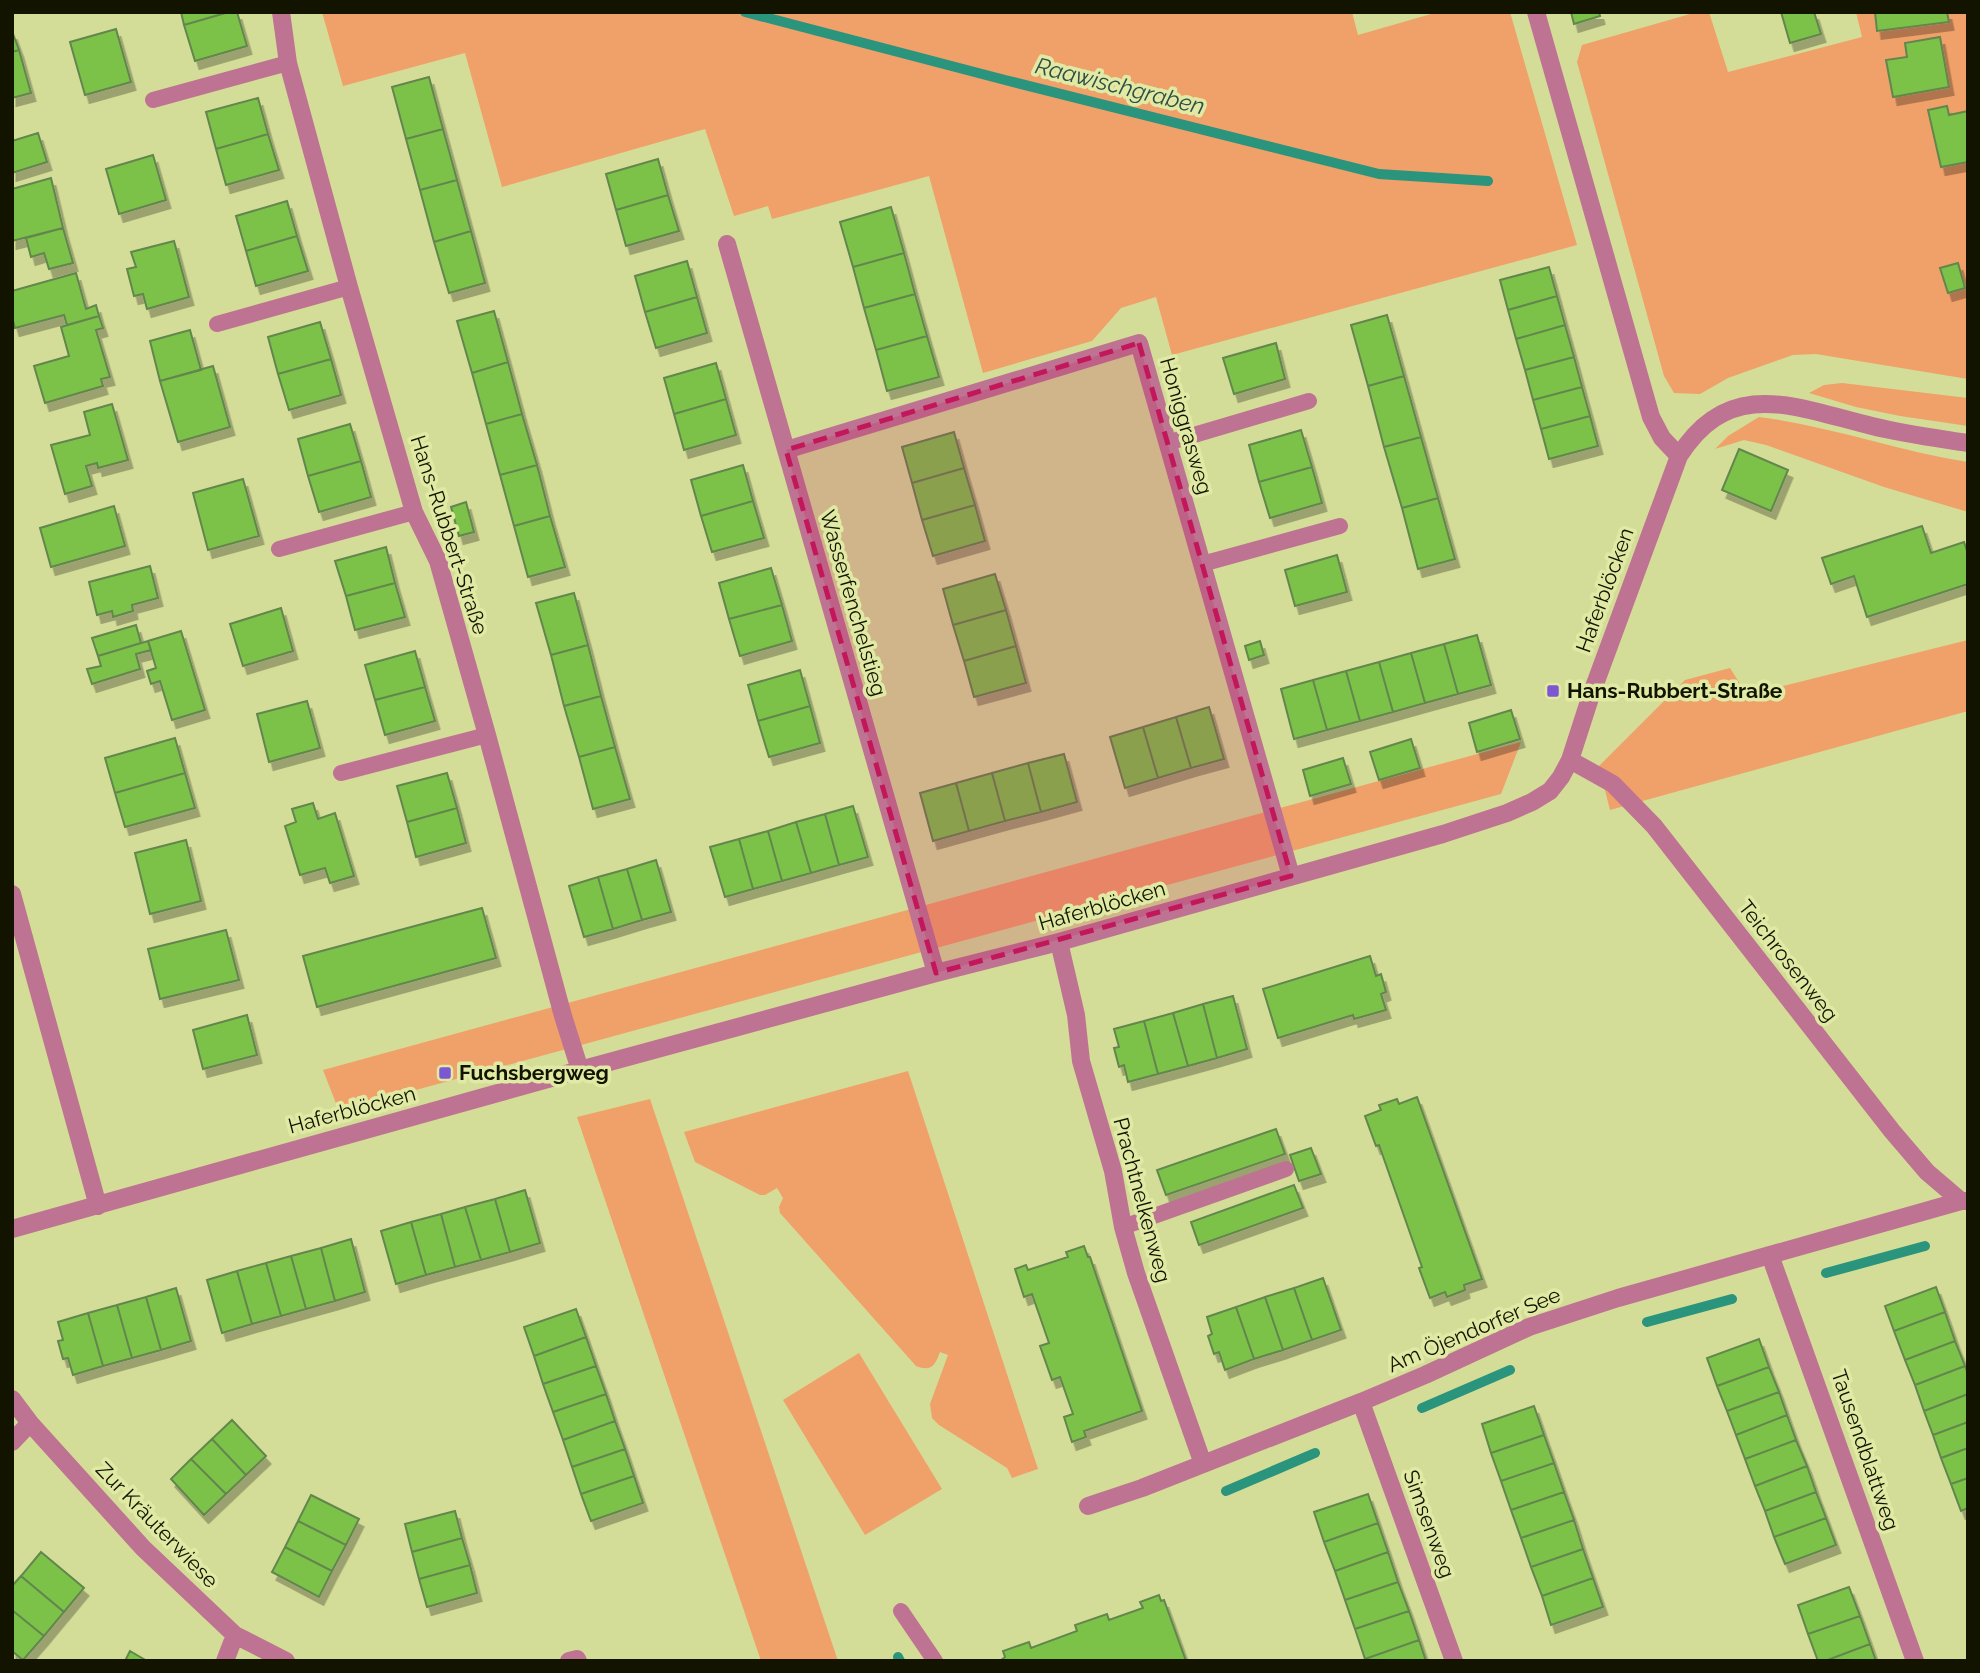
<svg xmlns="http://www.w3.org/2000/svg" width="1980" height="1673" font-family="Raleway,sans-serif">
	<defs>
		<filter id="shadow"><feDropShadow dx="4.5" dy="8" stdDeviation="0" flood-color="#0004"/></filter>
	</defs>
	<rect width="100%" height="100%" fill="#d4dd97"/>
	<path fill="#f0a069" d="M322,12H1352L1358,35L1438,12H1510L1577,245L1172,355L1156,297L1121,308L1092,341L983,373L929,176L772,219L768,206L734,216L705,129L502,187L465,53L343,86Z
		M1697,12H1709L1728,72L1862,37L1856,12H1968V379L1816,354L1793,355L1728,378L1700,394L1674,393L1664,376L1577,62L1582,45Z
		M1842,383L1968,398V426L1900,416L1856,407L1809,393L1824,385Z
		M1759,417C1830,426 1897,451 1968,462V512L1884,487L1766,445L1744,440L1715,449L1728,436Z
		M1968,640V711L1610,810L1599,766L1685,680L1730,668L1747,695Z
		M1521,742L1501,794L339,1111L323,1070Z
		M908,1071L1038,1469L1012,1478L1007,1468L939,1425L932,1418L930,1404L948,1355L940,1352C935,1365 932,1372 916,1366L780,1213L779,1207L783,1198L777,1188L765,1195H760L695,1162L684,1132Z
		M650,1099L838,1661H761L577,1117Z
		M859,1353L942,1489L865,1535L783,1400Z"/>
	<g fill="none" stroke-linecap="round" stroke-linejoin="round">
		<path stroke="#2a947c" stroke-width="10" d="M745,12L1005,80L1379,174L1488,181
			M1826,1273L1925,1246
			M1647,1322L1732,1299
			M1422,1408L1510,1370
			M1226,1491L1315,1453
			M898,1657L900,1661"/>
	</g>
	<path fill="#7cc24a" stroke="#63864e" stroke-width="2" filter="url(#shadow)" d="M181,12H229L184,25Z
		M229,12H237L247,46L195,61L184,25Z
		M1571,12H1599L1600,16L1574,24Z
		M1781,12H1814L1821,34L1790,43Z
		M1875,12H1947L1949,22L1877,31Z
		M116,29L131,82L85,95L70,42Z
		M12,31L19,50L12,52Z
		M1940,37L1949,87L1893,97L1886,60L1907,57L1905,43Z
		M19,50L31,93L12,98V52Z
		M429,77L443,129L406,139L392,87Z
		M258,98L268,134L216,149L206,112Z
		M1947,106L1949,115L1968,111V162L1941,167L1928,110Z
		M443,129L457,180L420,190L406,139Z
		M38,133L47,162L12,173V141Z
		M268,134L279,170L226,185L216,149Z
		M153,155L166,200L119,214L106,169Z
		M658,159L668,195L616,210L606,174Z
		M51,178L63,228L12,241V189Z
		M457,180L471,231L434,242L420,190Z
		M668,195L679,231L626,246L616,210Z
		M287,201L297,236L246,251L236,216Z
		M891,207L904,253L853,267L840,222Z
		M63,228L73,263L49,269L44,253L31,257L26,238Z
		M471,231L485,283L449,293L434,242Z
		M297,236L308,271L256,286L246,251Z
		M174,241L189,297L147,309L143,294L134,296L127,269L136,267L131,252Z
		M904,253L915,294L864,308L853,267Z
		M687,261L697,297L645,312L635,276Z
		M1958,263L1965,288L1948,293L1940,268Z
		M1549,267L1557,296L1508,310L1500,280Z
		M76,273L86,309L96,305L99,316L67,325L64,315L15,328L12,317V291Z
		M915,294L927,336L876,350L864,308Z
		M1557,296L1565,325L1516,339L1508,310Z
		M697,297L707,333L656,348L645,312Z
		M494,311L508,362L472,373L457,321Z
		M1387,315L1404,376L1368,386L1351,325Z
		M99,316L103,328L96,330L110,377L101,379L103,386L45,403L34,366L69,356L61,327Z
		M320,322L331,359L278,374L268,337Z
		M1565,325L1574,357L1525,370L1516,339Z
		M190,330L201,370L160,381L150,341Z
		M927,336L939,377L887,391L876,350Z
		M1276,343L1285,379L1234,394L1223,358Z
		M1574,357L1582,387L1533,400L1525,370Z
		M331,359L341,395L289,410L278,374Z
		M508,362L522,414L486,424L472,373Z
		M716,363L726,399L674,414L664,378Z
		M213,366L230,427L178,442L160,381Z
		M1404,376L1421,437L1384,447L1368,386Z
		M1582,387L1590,416L1541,429L1533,400Z
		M726,399L736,435L684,450L674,414Z
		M112,404L128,460L98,468L97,463L86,466L92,486L65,494L51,445L90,435L84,412Z
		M522,414L537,465L500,475L486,424Z
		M1590,416L1598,446L1549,459L1541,429Z
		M350,424L361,461L308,476L298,439Z
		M1301,430L1312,467L1259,482L1249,445Z
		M954,432L964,468L912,483L902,447Z
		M1421,437L1438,498L1402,508L1384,447Z
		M1739,449L1788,470L1771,511L1722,490Z
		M361,461L371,497L319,512L308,476Z
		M537,465L550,516L514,526L500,475Z
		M743,465L753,501L701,516L691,480Z
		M1312,467L1322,503L1270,518L1259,482Z
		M964,468L975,505L922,520L912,483Z
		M243,479L259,536L208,550L193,493Z
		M1438,498L1455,559L1418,569L1402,508Z
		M753,501L764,538L712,552L701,516Z
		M466,502L474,532L459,536L451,507Z
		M975,505L985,541L933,556L922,520Z
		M114,506L125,546L51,567L40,528Z
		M550,516L565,567L528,577L514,526Z
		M1922,526L1931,553L1964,542L1968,554V584L1867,617L1854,576L1831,584L1822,558Z
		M386,547L395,583L346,596L335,561Z
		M1337,555L1347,592L1295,606L1285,570Z
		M150,566L158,598L132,605L133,611L113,617L112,611L97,615L89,582Z
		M771,568L782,605L729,619L719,583Z
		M995,574L1006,610L953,625L943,589Z
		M395,583L405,617L355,630L346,596Z
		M574,593L588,645L551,655L536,603Z
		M782,605L792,641L740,656L729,619Z
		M281,608L293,651L243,666L230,624Z
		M1006,610L1016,646L964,661L953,625Z
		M136,625L141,643L98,656L92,638Z
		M181,631L205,710L172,720L160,681L151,684L147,671L156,668L148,641Z
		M1477,635L1491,685L1458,694L1444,644Z
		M148,641L151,650L136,654L140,669L92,684L87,669L101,666L98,656Z
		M1260,641L1264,655L1249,660L1245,646Z
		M1444,644L1458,694L1425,703L1411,653Z
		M588,645L601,696L564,706L551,655Z
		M1016,646L1026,683L974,697L964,661Z
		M415,651L425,687L375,700L365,665Z
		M1411,653L1425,703L1393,712L1379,662Z
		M1379,662L1393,712L1360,721L1346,671Z
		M800,670L810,706L758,721L748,685Z
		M1346,671L1360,721L1327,730L1313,680Z
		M1313,680L1327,730L1294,739L1281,689Z
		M425,687L435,721L385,735L375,700Z
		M601,696L615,747L579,757L564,706Z
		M307,701L320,748L269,762L257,714Z
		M810,706L820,743L769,757L758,721Z
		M1209,707L1224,759L1191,768L1176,717Z
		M1511,710L1520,739L1477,752L1469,723Z
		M1176,717L1191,768L1158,778L1143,727Z
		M1143,727L1158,778L1125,788L1110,737Z
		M175,738L185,773L115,793L105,758Z
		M1411,739L1420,768L1379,780L1370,752Z
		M615,747L630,799L593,809L579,757Z
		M1064,754L1077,802L1041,812L1028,763Z
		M1343,758L1351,784L1310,796L1303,770Z
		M1028,763L1041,812L1005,821L992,773Z
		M185,773L195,808L125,827L115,793Z
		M447,773L457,808L407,822L397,786Z
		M992,773L1005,821L969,831L956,783Z
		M956,783L969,831L933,841L920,793Z
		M313,803L318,819L335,813L354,876L330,883L325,868L300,875L285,826L296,822L292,809Z
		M853,806L868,857L839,865L825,814Z
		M457,808L466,843L416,857L407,822Z
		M825,814L839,865L811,873L796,822Z
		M796,822L811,873L782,881L768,831Z
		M768,831L782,881L753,889L739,839Z
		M739,839L753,889L725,897L710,847Z
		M186,840L201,901L150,914L135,853Z
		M656,860L671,912L642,920L627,869Z
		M627,869L642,920L613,929L598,877Z
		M598,877L613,929L584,937L569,886Z
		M482,908L496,958L317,1007L303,956Z
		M226,930L239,980L160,999L148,949Z
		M1370,956L1376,976L1381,974L1386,992L1381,994L1386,1010L1354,1019L1353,1015L1278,1038L1263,989Z
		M1233,996L1247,1049L1217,1058L1203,1004Z
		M1203,1004L1217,1058L1188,1066L1173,1013Z
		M1173,1013L1188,1066L1158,1074L1144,1021Z
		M247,1015L257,1055L203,1069L193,1030Z
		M1144,1021L1158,1074L1128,1082L1124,1065L1119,1067L1114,1048L1119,1047L1114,1029Z
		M1417,1097L1482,1279L1464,1285L1465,1290L1447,1297L1445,1292L1430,1298L1419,1268L1422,1267L1379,1145L1376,1146L1365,1116L1381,1110L1379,1105L1397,1099L1399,1104Z
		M1276,1129L1285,1154L1166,1195L1157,1170Z
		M1311,1148L1321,1174L1299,1181L1290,1155Z
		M1294,1185L1303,1208L1199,1245L1191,1222Z
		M525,1190L540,1243L510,1252L495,1199Z
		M495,1199L510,1252L481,1260L465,1207Z
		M465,1207L481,1260L455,1267L441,1214Z
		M441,1214L455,1267L426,1275L411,1222Z
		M411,1222L426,1275L396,1284L381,1231Z
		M351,1239L365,1292L335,1301L321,1248Z
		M1084,1246L1088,1257H1090L1142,1411L1084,1431L1086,1437L1072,1442L1064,1417L1073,1414L1060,1377L1052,1380L1040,1346L1049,1343L1032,1294L1024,1297L1015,1269L1026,1265L1028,1270L1068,1257L1066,1252Z
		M321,1248L335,1301L306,1309L291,1256Z
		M291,1256L306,1309L281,1316L266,1263Z
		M266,1263L281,1316L252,1324L237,1271Z
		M237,1271L252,1324L222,1333L207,1280Z
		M1323,1278L1341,1330L1312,1340L1294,1288Z
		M1936,1287L1945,1312L1894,1331L1885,1306Z
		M176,1288L191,1341L161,1350L146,1297Z
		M1294,1288L1312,1340L1283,1350L1265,1297Z
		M146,1297L161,1350L132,1358L117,1305Z
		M1265,1297L1283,1350L1254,1359L1236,1307Z
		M117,1305L132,1358L103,1366L88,1313Z
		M1236,1307L1254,1359L1225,1370L1219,1352L1214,1354L1208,1336L1212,1334L1207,1317Z
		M576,1309L586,1337L534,1356L524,1327Z
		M1945,1312L1955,1341L1905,1360L1894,1331Z
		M88,1313L103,1366L73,1375L68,1358L63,1359L58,1341L63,1340L58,1322Z
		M586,1337L596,1366L543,1384L534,1356Z
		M1759,1339L1769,1367L1717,1386L1707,1358Z
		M1955,1341L1965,1366L1915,1385L1905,1360Z
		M596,1366L606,1394L553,1412L543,1384Z
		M1965,1366L1968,1374V1394L1924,1411L1915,1385Z
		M1769,1367L1779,1392L1727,1411L1717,1386Z
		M1779,1392L1787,1415L1736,1435L1727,1411Z
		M606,1394L615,1421L563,1440L553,1412Z
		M1968,1394V1422L1933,1435L1924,1411Z
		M1534,1406L1544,1435L1491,1453L1482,1424Z
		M1787,1415L1796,1440L1745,1459L1736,1435Z
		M232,1420L266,1456L246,1475L212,1439Z
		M615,1421L625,1449L572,1467L563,1440Z
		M1968,1422V1448L1941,1458L1933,1435Z
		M1544,1435L1554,1463L1501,1481L1491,1453Z
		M212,1439L246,1475L226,1494L191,1459Z
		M1796,1440L1807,1466L1755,1486L1745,1459Z
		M1968,1448V1478L1951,1484L1941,1458Z
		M625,1449L634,1476L581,1494L572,1467Z
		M191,1459L226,1494L204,1515L171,1479Z
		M1554,1463L1564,1492L1511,1510L1501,1481Z
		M1807,1466L1816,1492L1765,1511L1755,1486Z
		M634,1476L643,1503L591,1521L581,1494Z
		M1968,1478V1508L1961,1511L1951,1484Z
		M1564,1492L1574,1520L1521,1538L1511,1510Z
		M1816,1492L1826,1518L1774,1537L1765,1511Z
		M1368,1494L1378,1523L1324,1542L1314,1512Z
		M311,1495L359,1519L346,1545L298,1521Z
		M455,1511L462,1538L412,1552L405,1524Z
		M1826,1518L1836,1545L1785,1564L1774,1537Z
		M1574,1520L1583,1549L1531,1567L1521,1538Z
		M298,1521L346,1545L332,1571L285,1547Z
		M1378,1523L1388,1552L1335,1571L1324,1542Z
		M462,1538L470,1565L419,1579L412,1552Z
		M285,1547L332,1571L319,1597L272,1572Z
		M1583,1549L1593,1578L1542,1596L1531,1567Z
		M41,1552L84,1588L64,1612L21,1576Z
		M1388,1552L1398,1582L1345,1600L1335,1571Z
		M470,1565L477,1593L427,1607L419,1579Z
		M21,1576L64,1612L44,1636L12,1610V1586Z
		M1593,1578L1603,1607L1551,1625L1542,1596Z
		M1398,1582L1409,1611L1355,1629L1345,1600Z
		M1849,1587L1860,1616L1808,1634L1798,1605Z
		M1159,1595L1161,1601L1164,1600L1186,1661H1000L1005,1657L1003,1651L1029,1642L1031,1648L1077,1631L1075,1625L1107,1614L1109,1620L1143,1608L1140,1602Z
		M12,1610L44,1636L23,1660L12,1651Z
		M1409,1611L1419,1640L1365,1659L1355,1629Z
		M1860,1616L1870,1644L1825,1661H1818L1808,1634Z
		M1419,1640L1426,1661H1366L1365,1659Z
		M1870,1644L1876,1661H1825Z
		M130,1651L147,1661H125Z"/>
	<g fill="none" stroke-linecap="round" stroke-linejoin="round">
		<path stroke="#bf7392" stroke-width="16" d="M153,100L288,63
			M217,324L349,287
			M1167,443L1309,401
			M279,549L414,512
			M1202,564L1340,526
			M341,773L487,735
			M1123,1227L1286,1169
			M901,1611L935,1661"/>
		<path stroke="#bf7392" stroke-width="18" d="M281,12L288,63L349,287L414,512L438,561L487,735L563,1016L580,1070
			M1536,12L1651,417L1662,438L1679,456
			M727,244L936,973
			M786,450L1139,343L1291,876
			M1570,760L1613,784L1654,826L1892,1131L1927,1172L1961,1201
			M12,894L98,1206
			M1059,942L1076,1015L1081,1061L1113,1171L1123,1227L1136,1273L1203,1464
			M12,1229L580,1070L936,973L1059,942L1443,834L1507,813L1532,802L1550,791L1561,777L1570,760L1591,695L1679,456C1730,375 1797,408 1872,426C1904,434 1936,438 1968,443
			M1770,1255L1915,1661
			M12,1399L30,1423L143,1548L235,1635L286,1661
			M1361,1402L1454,1661
			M12,1442L30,1423
			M1088,1506L1142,1488L1361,1402L1425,1375L1529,1327L1618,1298L1961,1201H1968
			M225,1661L235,1635
			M569,1661L577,1659L578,1661"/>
	</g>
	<path fill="#c2185b" fill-opacity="0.2" stroke="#c2185b" stroke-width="5" stroke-dasharray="14 9" stroke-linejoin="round" d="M1139,343L1291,876L936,973L786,450Z"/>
	<g fill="#7d57d1" stroke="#e1eaa4" stroke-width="2.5">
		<rect x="1546" y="684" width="14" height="14" rx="3.5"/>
		<rect x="438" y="1066" width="14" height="14" rx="3.5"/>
	</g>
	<g text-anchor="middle" stroke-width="7" stroke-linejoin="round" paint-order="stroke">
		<g font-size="21" fill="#121400" stroke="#e1eaa4">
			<text transform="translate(1186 426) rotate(74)" y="7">Honiggrasweg</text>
			<text transform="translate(449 535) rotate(72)" y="7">Hans-Rubbert-Straße</text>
			<text transform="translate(1605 590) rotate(-70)" y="7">Haferblöcken</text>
			<text transform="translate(853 603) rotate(74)" y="7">Wasserfenchelstieg</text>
			<text transform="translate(1102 906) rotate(-16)" y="7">Haferblöcken</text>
			<text transform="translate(1788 961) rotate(52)" y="7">Teichrosenweg</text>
			<text transform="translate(352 1110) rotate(-15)" y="7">Haferblöcken</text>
			<text transform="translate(1142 1200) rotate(75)" y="7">Prachtnelkenweg</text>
			<text transform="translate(1474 1330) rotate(-23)" y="7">Am Öjendorfer See</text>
			<text transform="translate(1865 1450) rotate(71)" y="7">Tausendblattweg</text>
			<text transform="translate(1429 1524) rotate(70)" y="7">Simsenweg</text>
			<text transform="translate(157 1525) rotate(46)" y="7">Zur Kräuterwiese</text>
		</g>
		<g font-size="21" font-weight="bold" fill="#121400" stroke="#e1eaa4" text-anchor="start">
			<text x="1567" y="698">Hans-Rubbert-Straße</text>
			<text x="459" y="1080">Fuchsbergweg</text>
		</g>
		<g font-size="23" font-style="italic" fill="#2f4e45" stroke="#e1eaa4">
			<text transform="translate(1120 86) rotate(14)" y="8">Raawischgraben</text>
		</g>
	</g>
	<rect width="1980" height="1673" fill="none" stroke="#121400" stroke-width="28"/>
</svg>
